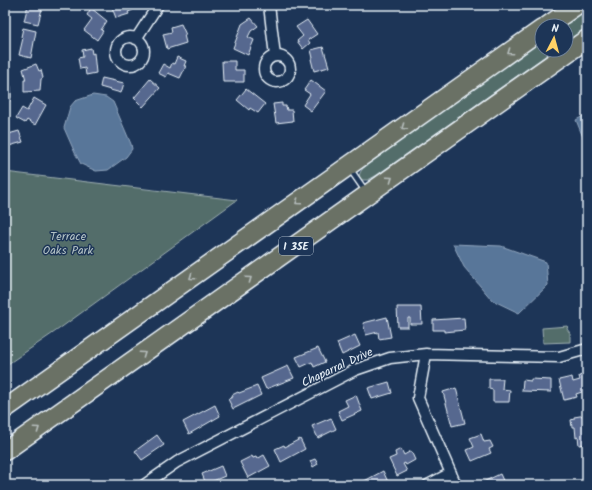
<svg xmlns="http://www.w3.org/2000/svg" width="592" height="490" font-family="Kalam,sans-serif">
	<rect width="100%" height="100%" fill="#1d3557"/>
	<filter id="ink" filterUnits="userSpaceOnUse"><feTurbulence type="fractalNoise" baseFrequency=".025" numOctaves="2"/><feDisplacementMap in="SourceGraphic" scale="8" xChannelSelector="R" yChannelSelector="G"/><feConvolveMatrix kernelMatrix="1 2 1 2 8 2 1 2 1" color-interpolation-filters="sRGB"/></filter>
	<g filter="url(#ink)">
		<path fill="#536d6a" stroke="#9eafb1" d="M587,8V27L566,42V26H562Z
			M542,40V50H554L377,175L368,180H362L359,178C359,172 363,168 368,164Z
			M5,172L237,200L59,329L5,366Z
			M568,326L567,329L570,333V342L543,343L542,328Z"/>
		<path fill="#587699" stroke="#92a7bf" d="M93,95L106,97L113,102L131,144L132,149L126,157L108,170L96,171L81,164L75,153L64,128L70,107L75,101Z
			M587,114V147L576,120Z
			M453,244L501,246L546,262L548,285L519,313L492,300L464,267Z"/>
		<path fill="#56678f" stroke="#e8f1f8" d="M28,5H43L38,24L24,21Z
			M111,5H131L133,10L128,12L129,14L116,18Z
			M91,8L107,21L101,30L103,31L97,40L84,30L92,19L87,15Z
			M251,18L258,26L251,31L248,37L254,40L248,55L233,48L242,24Z
			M307,20L317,34L308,40L310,43L303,49L297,41L303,36L296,27Z
			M181,24L186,35H184L186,43L167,49L163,34L172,32L171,27Z
			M23,28L36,31L31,58L19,55L23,38L21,37Z
			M323,47L329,67L314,71L311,59L313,58L311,50Z
			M91,48L92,54L94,53L96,73L86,75L85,68L80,69L78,58L83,57L82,50Z
			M177,57L186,61L184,66H186L180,78L168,73L166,77L158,73L163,64L170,68L172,63L174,64Z
			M222,61H235V70H244V82H223Z
			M36,64L39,71L41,70L43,78L41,79L40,91L24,92V80H26L23,69Z
			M102,78L124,83L121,93L100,87Z
			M150,79L160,88L143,107L134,98Z
			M311,80L326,91L311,111L303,105L310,94L304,90Z
			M246,89L265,104L258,113L250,108L249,110L237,100Z
			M34,98L46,105L35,125L27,120L25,123L16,118L22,108L27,111Z
			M282,103V106H286L287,110H292L293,121L276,123L273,104Z
			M19,131L23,142L5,147V135Z
			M397,307H421L422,324H410V318H408V327H398Z
			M387,317L391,337L379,339L378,332L366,335L363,323Z
			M464,318L465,330L444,332V330H433V320Z
			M355,335L360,346L342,355L337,343Z
			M318,348L325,362L314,367L312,362L301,367L296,357Z
			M288,366L294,378L266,389L261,378Z
			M587,374V386L584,387L585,391L576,394L577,397L564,400L559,380L572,377L573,382L580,380L579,376Z
			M489,379H503L502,389L510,390L509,402H493V390L489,389Z
			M531,379L551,380V392L522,391L523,380L531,381Z
			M389,382L392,393L372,399L368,388Z
			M257,386L261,395L233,409L228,399L233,397L232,395L238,392L239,393Z
			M456,388L465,423L452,426L443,392Z
			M356,395L362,411L342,420L338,411L348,406L345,400Z
			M215,405L220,416L189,434L183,422Z
			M586,415L587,444L579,445L578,437L576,438L575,427H572L571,420L574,419V417Z
			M331,418L336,429L318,438L312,426Z
			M481,434L484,442L490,441L493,447L489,449L491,453L472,461L467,450L474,447L470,438Z
			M157,435L164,445L142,460L135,451Z
			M300,439L305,449L281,462L275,449L284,445L285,447Z
			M401,449L404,455L411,451L415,460L406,465L405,463L403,464L407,471L397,476L389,459L396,456L395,452Z
			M264,455L270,466L248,478L240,462L252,456L253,458L256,457L257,459Z
			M315,459L318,464L313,467L310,461Z
			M221,466L225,476L206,484L202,474Z
			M383,471L388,482L384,484V485H357Z
			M500,474L505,485H484L483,482Z"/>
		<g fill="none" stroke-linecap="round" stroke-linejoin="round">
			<defs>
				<path id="service" d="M350,169L366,192"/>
				<path id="minor" d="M269,5L275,56
					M116 51a14 14 0 1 1 28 0a14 14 0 1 1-28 0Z
					M136,39L158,5
					M264 69a13 13 0 1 1 26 0a13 13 0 1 1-26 0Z
					M5,88V97
					M426,354L418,398L456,485
					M144,485L177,462L355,370L390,358L426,354L559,357L587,349
					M428,485L451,473"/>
				<path id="motorway" d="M547,26L577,5
					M5,409L542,29
					M5,451L587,39"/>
			</defs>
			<use href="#service" stroke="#e8f1f8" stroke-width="8"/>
			<use href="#minor" stroke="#e8f1f8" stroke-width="13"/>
			<use href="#motorway" stroke="#e8f1f8" stroke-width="21"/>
			<use href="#service" stroke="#1d3557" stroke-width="5"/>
			<use href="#minor" stroke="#1d3557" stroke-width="10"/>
			<use href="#motorway" stroke="#6b7165" stroke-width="18"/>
		</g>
		<defs><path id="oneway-chevron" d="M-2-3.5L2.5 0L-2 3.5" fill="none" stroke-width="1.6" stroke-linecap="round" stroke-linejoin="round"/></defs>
		<g stroke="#b6bebd">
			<use href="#oneway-chevron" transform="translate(510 52) rotate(145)"/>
			<use href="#oneway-chevron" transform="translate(404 127) rotate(145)"/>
			<use href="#oneway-chevron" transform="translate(390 179) rotate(-35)"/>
			<use href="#oneway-chevron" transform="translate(298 202) rotate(145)"/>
			<use href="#oneway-chevron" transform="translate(192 277) rotate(145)"/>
			<use href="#oneway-chevron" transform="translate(249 279) rotate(-35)"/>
			<use href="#oneway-chevron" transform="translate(143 354) rotate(-35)"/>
			<use href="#oneway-chevron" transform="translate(37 429) rotate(-35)"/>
		</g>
	</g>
	<g text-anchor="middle" stroke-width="3" stroke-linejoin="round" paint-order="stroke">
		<rect fill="#1d3557" stroke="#abb9c8" stroke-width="1" x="279" y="237" width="34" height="18" rx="3"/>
		<g font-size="11" font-weight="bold" fill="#e8f1f8">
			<text x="296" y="250">I 35E</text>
		</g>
		<g font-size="12" fill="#b4c3c6" stroke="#1d3557">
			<text x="68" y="240">Terrace<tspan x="68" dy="14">Oaks Park</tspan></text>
		</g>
		<g font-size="12" fill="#e8f1f8" stroke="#1d3557">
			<text transform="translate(337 367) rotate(-25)" y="4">Chaparral Drive</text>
		</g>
	</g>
	<rect width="592" height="490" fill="none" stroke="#1d3557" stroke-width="20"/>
	<rect x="10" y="10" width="572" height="470" fill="none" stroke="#e8f1f8" stroke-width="1.5" filter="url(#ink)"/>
	<g transform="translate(554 38) rotate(6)"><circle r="19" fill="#1d3557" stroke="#6e8097"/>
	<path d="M0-3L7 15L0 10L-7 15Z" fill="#ffd166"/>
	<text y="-6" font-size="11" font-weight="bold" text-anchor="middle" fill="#e8f1f8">N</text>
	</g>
</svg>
